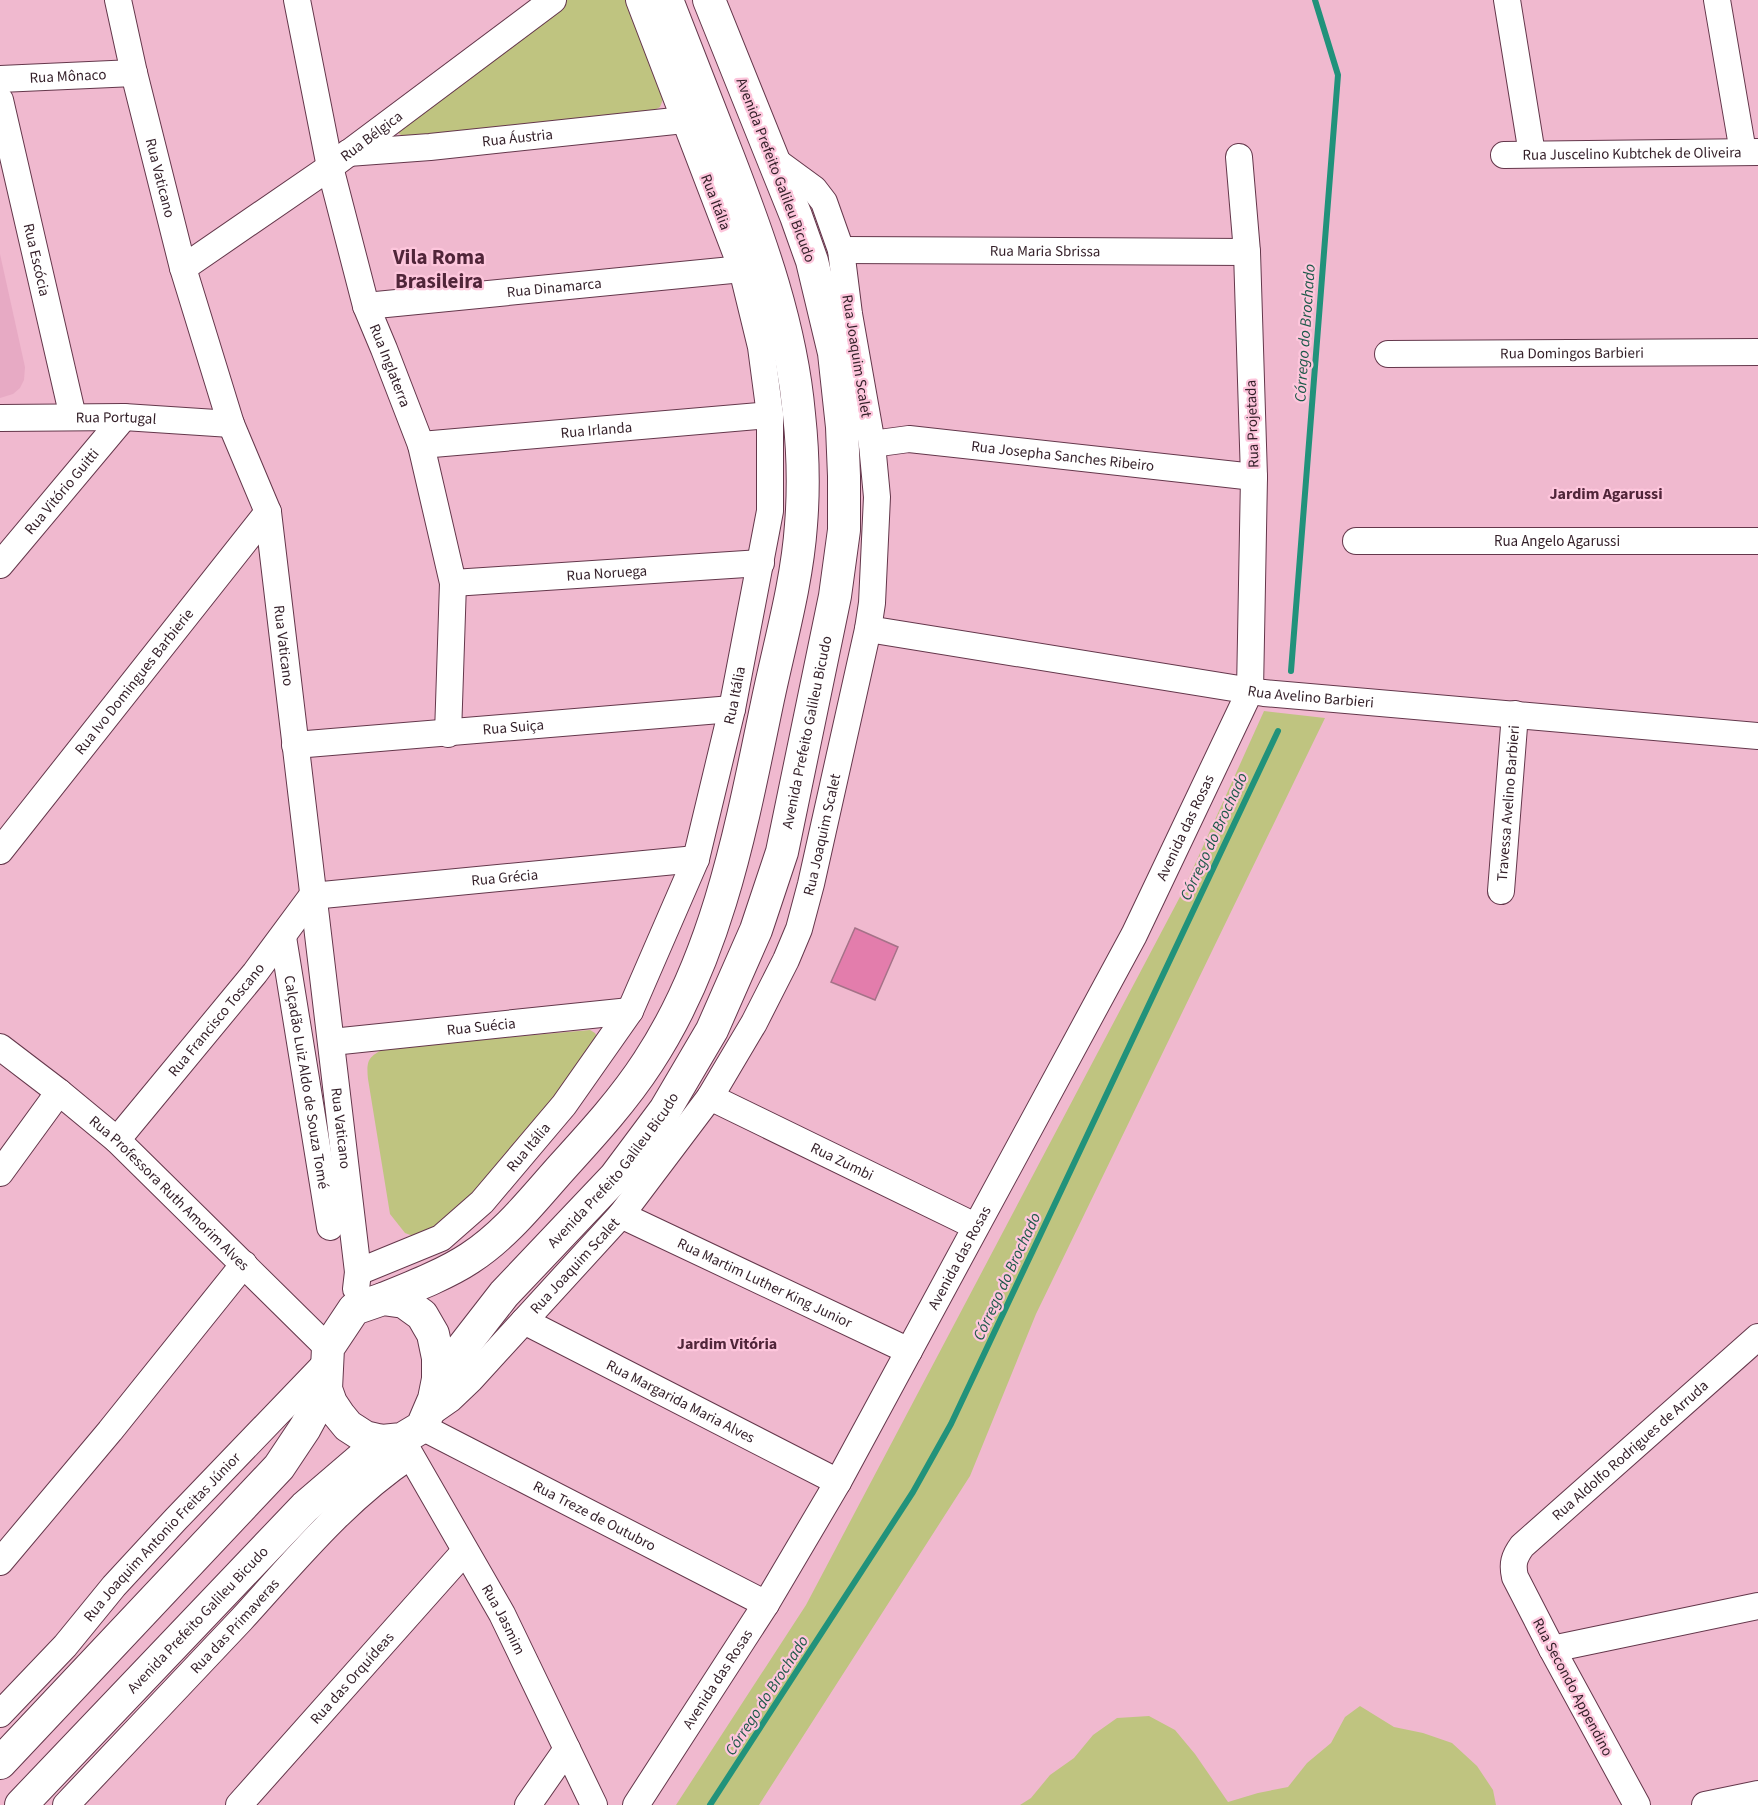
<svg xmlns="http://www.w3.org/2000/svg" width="1758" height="1805" font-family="'Source Sans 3',sans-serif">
	<rect width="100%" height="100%" fill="#f0b9cf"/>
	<path fill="#e7aac4" d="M0,254L25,367L24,380L20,388L13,394L0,398Z"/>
	<path fill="#bfc480" d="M564,0H626L665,94L660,107L649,113L412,142L398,133L399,124Z
		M1264,711L1325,718L1036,1314L970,1476L759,1805H676L806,1605L1182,893Z
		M590,1030L595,1033L600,1042L465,1206L421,1239L405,1233L390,1214L368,1079C366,1059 369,1057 385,1048Z
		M1360,1706L1394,1727L1423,1733L1452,1743L1477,1766L1493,1790L1496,1805H1020L1031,1798L1050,1775L1074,1758L1093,1735L1117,1718L1149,1716L1175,1730L1195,1754L1228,1802L1258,1793L1288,1787L1307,1763L1331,1743L1345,1717Z"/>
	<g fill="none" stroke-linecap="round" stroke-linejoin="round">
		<path stroke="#21927b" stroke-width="6" d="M1291,671L1338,75L1315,0
			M710,1805L913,1492L951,1424L1278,731"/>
	</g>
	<path fill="#e37dac" stroke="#a57288" stroke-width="1.5" d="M855,928L898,947L875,1000L831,982Z"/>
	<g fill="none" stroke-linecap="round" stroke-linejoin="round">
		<defs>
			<g id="minor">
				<path id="s1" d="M118,0L134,73L183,268L231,424L268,512L358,1272L356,1289"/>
				<path id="s2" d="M297,0L330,167L366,306L384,349L421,445L453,583L448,734"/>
				<path d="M1507,0L1532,154"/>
				<path d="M1717,0L1743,152"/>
				<path id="s3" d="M0,79L134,73"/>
				<path id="s4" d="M0,100L73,417"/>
				<path id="s5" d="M348,153L430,147L684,120"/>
				<path id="s6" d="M1504,155L1758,152"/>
				<path id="s7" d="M841,250L1247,252"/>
				<path id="s8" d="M183,268L330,167L553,0"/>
				<path id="s9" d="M366,306L742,269"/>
				<path id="s10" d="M1388,354L1758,352"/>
				<path id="s11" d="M0,418L124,417L231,424"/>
				<path id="s12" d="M872,444L909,439L1254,477"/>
				<path id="s13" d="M421,445L770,415"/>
				<path id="s14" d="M1356,541H1758"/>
				<path id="s15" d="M0,565L124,417"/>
				<path id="s16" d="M453,583L761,563"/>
				<path id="s17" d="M868,629L1264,693L1758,736"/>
				<path id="s18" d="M295,745L732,709"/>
				<path id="s19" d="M0,851L268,512"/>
				<path id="s20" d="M1501,891L1515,714"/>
				<path id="s21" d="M283,937L330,1227"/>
				<path id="s22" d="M332,1042L630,1011"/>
				<path id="s23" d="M0,1047L59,1092L117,1140L328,1348"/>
				<path id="s24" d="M710,1097L975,1226"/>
				<path id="s25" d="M117,1140L255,973L312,896L696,859"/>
				<path d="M0,1173L59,1092"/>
				<path id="s26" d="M621,1215L909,1351"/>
				<path id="s27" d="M358,1272L441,1238L482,1202L564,1105L630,1011L696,859L732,709L770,511V415L761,347L742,269L639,0"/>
				<path id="s28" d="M524,1321L838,1482"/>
				<path id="s29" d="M430,1413L450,1399L471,1379L621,1215L710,1097L754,1023L786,960L799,929L811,884L868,629L872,603L877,497L872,444L849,314L841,250L824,202L814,189L773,159"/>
				<path id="s30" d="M422,1427L766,1604"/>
				<path id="s31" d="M403,1442L502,1614L594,1805"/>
				<path d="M0,1562L110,1431L244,1264"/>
				<path d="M1552,1649L1758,1606"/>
				<path id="s32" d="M0,1714L65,1646L114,1586L176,1519L326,1363"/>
				<path id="s33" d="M66,1805C124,1743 183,1682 241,1620C294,1562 344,1500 410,1456"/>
				<path id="s34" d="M239,1805L465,1551"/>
				<path d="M528,1805L567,1749"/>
				<path id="s35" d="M636,1805L766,1604L838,1482L1134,935L1250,691L1254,477L1247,252L1239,157"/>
				<path id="s36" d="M1637,1805L1552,1649L1515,1577C1512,1564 1514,1557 1522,1546L1758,1337"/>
				<path d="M1705,1805L1758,1794"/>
			</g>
			<g id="major">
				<path d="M383,1299C410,1288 446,1274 470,1258C507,1234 535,1197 564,1165C594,1132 624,1099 648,1062C719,954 742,823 768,699C780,642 797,583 801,525C804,488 803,451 799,414C791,325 761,242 729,159C708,106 688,53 667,0"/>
				<path id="s37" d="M438,1379L504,1294L615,1177L665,1110L712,1030L756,930L782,852L835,596L844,530V476L842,427L834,353L812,261L796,216L709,0"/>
				<path d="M0,1763L279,1467L305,1428L326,1389L328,1348L354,1309L383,1299L404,1302L422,1315L433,1334L438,1358V1379L434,1399L422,1427L402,1439L382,1441L365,1437L348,1426L339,1415L331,1403L326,1389"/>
				<path id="s38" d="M21,1805L305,1507L382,1441"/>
			</g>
		</defs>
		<use href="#minor" stroke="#64374b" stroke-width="28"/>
		<use href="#major" stroke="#64374b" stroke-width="34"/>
		<use href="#minor" stroke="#fff" stroke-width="26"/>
		<use href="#major" stroke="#fff" stroke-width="32"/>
	</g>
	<g text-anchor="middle" stroke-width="4.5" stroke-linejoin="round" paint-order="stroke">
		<g font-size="15" fill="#331f28" stroke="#fdc6dc">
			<text dy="5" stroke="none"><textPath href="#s3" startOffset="68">Rua Mônaco</textPath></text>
			<text dy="5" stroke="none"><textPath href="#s8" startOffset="230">Rua Bélgica</textPath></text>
			<text dy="5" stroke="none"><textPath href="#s5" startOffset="170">Rua Áustria</textPath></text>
			<text dy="5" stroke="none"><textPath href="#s6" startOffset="128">Rua Juscelino Kubtchek de Oliveira</textPath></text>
			<text transform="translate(776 170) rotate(69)" y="5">Avenida Prefeito Galileu Bicudo</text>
			<text dy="5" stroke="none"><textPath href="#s1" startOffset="183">Rua Vaticano</textPath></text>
			<text transform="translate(716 202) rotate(69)" y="5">Rua Itália</text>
			<text dy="5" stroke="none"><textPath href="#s7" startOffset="204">Rua Maria Sbrissa</textPath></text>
			<text dy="5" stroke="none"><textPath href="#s4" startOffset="164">Rua Escócia</textPath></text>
			<text dy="5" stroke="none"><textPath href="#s9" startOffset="189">Rua Dinamarca</textPath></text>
			<text dy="5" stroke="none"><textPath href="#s10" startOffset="184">Rua Domingos Barbieri</textPath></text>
			<text transform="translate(857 356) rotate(81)" y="5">Rua Joaquim Scalet</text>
			<text dy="5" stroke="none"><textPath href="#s2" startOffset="378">Rua Inglaterra</textPath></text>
			<text dy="5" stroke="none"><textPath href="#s11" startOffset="116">Rua Portugal</textPath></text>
			<text transform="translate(1252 424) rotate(-92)" y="5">Rua Projetada</text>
			<text dy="5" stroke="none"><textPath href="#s13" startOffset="176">Rua Irlanda</textPath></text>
			<text dy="5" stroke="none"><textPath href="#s12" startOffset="192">Rua Josepha Sanches Ribeiro</textPath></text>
			<text dy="5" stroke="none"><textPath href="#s15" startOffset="96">Rua Vitório Guitti</textPath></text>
			<text dy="5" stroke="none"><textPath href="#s14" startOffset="201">Rua Angelo Agarussi</textPath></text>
			<text dy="5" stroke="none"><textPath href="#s16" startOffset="154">Rua Noruega</textPath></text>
			<text dy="5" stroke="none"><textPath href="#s1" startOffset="669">Rua Vaticano</textPath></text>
			<text dy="5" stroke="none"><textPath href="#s19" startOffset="216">Rua Ivo Domingues Barbierie</textPath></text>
			<text dy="5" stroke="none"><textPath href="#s27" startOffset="720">Rua Itália</textPath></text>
			<text dy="5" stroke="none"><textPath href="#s17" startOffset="448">Rua Avelino Barbieri</textPath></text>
			<text dy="5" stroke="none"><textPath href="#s18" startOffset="219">Rua Suiça</textPath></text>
			<text dy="5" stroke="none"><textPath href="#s37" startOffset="759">Avenida Prefeito Galileu Bicudo</textPath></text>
			<text dy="5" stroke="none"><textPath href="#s20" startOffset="88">Travessa Avelino Barbieri</textPath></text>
			<text dy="5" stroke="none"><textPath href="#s35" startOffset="1122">Avenida das Rosas</textPath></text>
			<text dy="5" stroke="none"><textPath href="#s29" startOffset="711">Rua Joaquim Scalet</textPath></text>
			<text dy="5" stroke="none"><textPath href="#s25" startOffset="506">Rua Grécia</textPath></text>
			<text dy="5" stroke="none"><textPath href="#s25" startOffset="156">Rua Francisco Toscano</textPath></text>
			<text dy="5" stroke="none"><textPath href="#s22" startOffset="150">Rua Suécia</textPath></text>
			<text dy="5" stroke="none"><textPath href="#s21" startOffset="147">Calçadão Luiz Aldo de Souza Tomé</textPath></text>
			<text dy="5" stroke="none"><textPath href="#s1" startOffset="1155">Rua Vaticano</textPath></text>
			<text dy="5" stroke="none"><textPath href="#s27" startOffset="216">Rua Itália</textPath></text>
			<text dy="5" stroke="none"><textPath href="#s24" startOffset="147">Rua Zumbi</textPath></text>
			<text dy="5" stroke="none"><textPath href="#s37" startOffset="273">Avenida Prefeito Galileu Bicudo</textPath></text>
			<text dy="5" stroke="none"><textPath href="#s23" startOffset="224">Rua Professora Ruth Amorim Alves</textPath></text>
			<text dy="5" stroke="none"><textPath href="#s35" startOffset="636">Avenida das Rosas</textPath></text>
			<text dy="5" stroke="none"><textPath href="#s29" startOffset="207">Rua Joaquim Scalet</textPath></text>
			<text dy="5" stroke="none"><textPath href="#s26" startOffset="159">Rua Martim Luther King Junior</textPath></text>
			<text dy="5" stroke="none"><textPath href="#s28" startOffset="176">Rua Margarida Maria Alves</textPath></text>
			<text dy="5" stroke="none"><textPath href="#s36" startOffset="436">Rua Aldolfo Rodrigues de Arruda</textPath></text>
			<text dy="5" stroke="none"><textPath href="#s30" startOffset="194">Rua Treze de Outubro</textPath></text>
			<text dy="5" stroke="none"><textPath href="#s32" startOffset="240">Rua Joaquim Antonio Freitas Júnior</textPath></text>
			<text dy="5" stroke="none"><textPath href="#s38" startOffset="256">Avenida Prefeito Galileu Bicudo</textPath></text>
			<text dy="5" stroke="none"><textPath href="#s31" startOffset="204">Rua Jasmim</textPath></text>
			<text dy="5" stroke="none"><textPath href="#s33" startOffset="246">Rua das Primaveras</textPath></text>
			<text dy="5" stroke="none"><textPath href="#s34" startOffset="170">Rua das Orquídeas</textPath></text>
			<text dy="5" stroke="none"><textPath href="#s35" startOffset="150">Avenida das Rosas</textPath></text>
			<text transform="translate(1573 1687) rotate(62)" y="5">Rua Secondo Appendino</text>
		</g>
		<g font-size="16" font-style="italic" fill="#1d5949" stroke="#fdc6dc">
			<text transform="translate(1304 333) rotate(-86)" y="6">Córrego do Brochado</text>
			<text transform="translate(1213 836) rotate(-65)" y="6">Córrego do Brochado</text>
			<text transform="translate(1006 1276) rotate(-65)" y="6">Córrego do Brochado</text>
			<text transform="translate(766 1695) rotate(-57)" y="6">Córrego do Brochado</text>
		</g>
		<g font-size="16" font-weight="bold" fill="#502539" stroke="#fdc6dc">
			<text x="1606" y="499">Jardim Agarussi</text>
			<text x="727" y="1349">Jardim Vitória</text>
		</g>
		<g font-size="21" font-weight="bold" fill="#502539" stroke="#fdc6dc">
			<text x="439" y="264">Vila Roma<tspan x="439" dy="24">Brasileira</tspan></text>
		</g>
	</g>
</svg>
